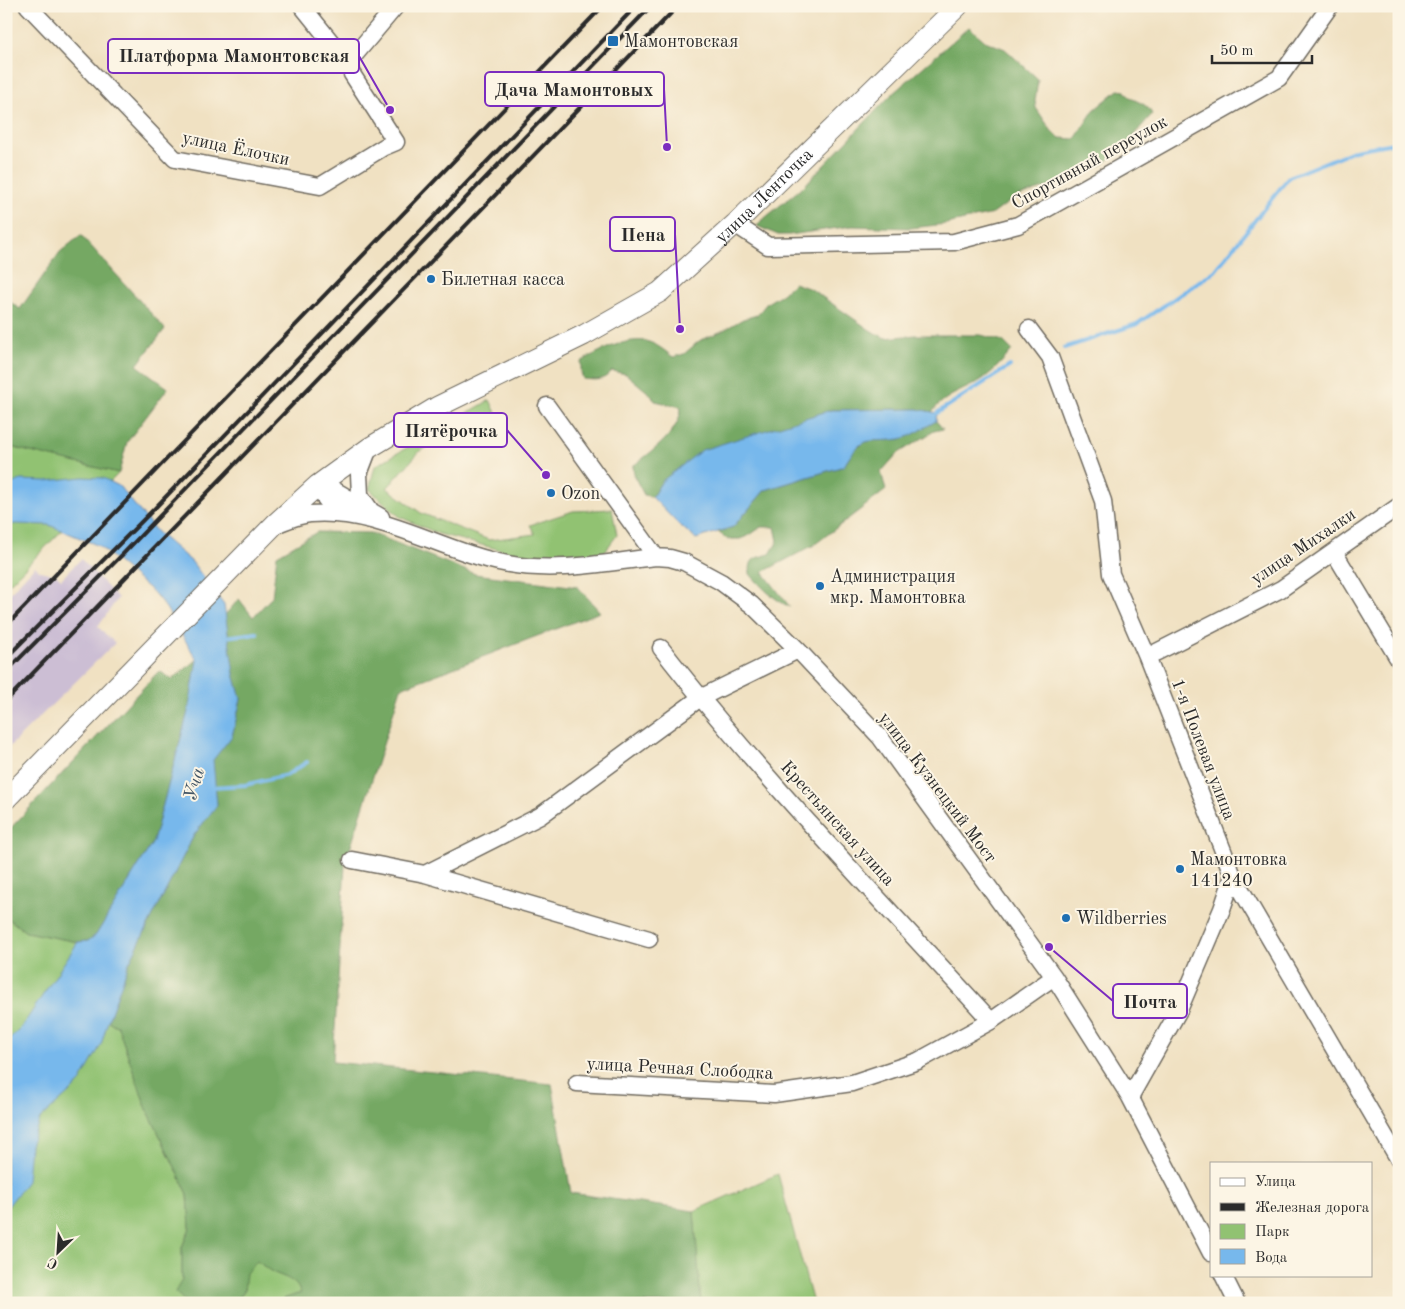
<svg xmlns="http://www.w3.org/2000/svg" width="1405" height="1309" font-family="'Old Standard TT',serif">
	<rect width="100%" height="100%" fill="#fcf5e5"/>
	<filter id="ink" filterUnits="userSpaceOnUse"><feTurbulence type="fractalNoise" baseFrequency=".02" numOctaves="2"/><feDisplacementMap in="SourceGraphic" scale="10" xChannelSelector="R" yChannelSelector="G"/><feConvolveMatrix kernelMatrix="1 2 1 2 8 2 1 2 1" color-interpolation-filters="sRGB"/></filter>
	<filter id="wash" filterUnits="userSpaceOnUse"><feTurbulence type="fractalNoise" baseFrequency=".0096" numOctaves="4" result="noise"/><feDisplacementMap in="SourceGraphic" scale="20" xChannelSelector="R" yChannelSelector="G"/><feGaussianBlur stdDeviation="1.12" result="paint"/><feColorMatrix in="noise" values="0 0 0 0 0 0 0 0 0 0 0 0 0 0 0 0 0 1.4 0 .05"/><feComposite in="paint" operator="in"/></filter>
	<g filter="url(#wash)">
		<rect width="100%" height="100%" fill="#f0e1c2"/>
		<path fill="#ccbed4" d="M81,559L118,598L98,627L115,643L6,750V597L35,566L40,571L57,575L61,579Z"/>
		<path fill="#91c272" stroke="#5e764e" d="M490,400L497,415L482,418L420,451L387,488L421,513L489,540L535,534L530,525L573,511L612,509L617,535L600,558H532L439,534L400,517L369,489L375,466Z
			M6,446L119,473L6,587Z
			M6,917L26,932L78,942L108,1021L118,1027L146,1107L188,1194L190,1228L182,1247V1280L185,1302L190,1303H6Z
			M778,1174L813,1303H700L694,1211Z
			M257,1261C263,1265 270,1272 277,1274C290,1279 295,1279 301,1293L284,1299V1303H234L244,1292L245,1273Z"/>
		<path fill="#74a864" stroke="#506a48" d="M969,27L985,41L1005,49L1038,79L1035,101L1036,108L1053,133L1060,138L1075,139L1094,110L1118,90L1125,91C1132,104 1145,99 1152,114L1129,141L1105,163L1073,179L1016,197L993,214L946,224L911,228L852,226L789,235H778L757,226L761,221L804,186L891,95Z
			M81,235L165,329L137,365L168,388L127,442L119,473L6,446V299L20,309L60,252Z
			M794,283L811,289L870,330L885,338L916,335H981L1003,341L1012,350C1004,360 995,370 984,378C966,391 946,393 932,412L917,409L831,410L662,481L652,497L644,495L634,476L633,466C652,451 680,433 681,407L655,401L650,394L626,374L612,371C602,382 597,380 583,379L581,372V362C598,351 625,338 645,341C656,343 665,351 673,357L684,354L699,341L722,331L743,319L757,315L767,303L782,294Z
			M936,421L943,429L934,431L897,454L881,472L886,490L814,545L763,572L790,607C773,599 762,588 750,574C749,557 756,558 770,554L778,541L775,527H761L750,535L740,539H727L718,532L733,527L765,490L844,466L854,450L867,441L902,439Z
			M317,532L371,533L475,574L578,587L600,612L401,688L345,865L333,1062L552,1084L571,1193L694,1211L701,1303H284L283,1299L301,1293C296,1281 289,1279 277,1274C270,1272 263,1265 257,1261L246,1273L244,1292L234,1303H190L186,1302L175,1292L182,1280V1247L190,1228L188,1194L146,1107L118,1027L108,1021L129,963L194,835L217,805L212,760L232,736L241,699L234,674L225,615L239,599L253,617L272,597L277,555Z
			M197,660L189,708L153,842L96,935L88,941L78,942L26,932L6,917V833L159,671L172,679Z"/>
		<path fill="#77b8ec" stroke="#51728c" d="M917,409L937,413L936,421C925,427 912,437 900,439C867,444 864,432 844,466L765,490L733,527L696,539L676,522L652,497L662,481L702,450L831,410Z
			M83,477L103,478L119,486L157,532L192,562L224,605L234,674L241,699L232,736L213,760L217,805L194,835L129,963L108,1021L101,1045L79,1084L40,1119L30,1145L27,1181L6,1209V1043L21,1028L78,942L88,941L96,935L153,842L189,708L197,660L166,608L154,593L99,546L49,525L15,524L6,526V486L21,480L46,481Z"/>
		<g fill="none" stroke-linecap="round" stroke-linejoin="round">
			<path stroke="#77b8ec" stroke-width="4" d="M1064,348L1137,324L1215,271L1289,177L1355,150L1399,142
				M937,413L1010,366
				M224,637L257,633
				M212,787L245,785L287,775L307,762"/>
		</g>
	</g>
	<g filter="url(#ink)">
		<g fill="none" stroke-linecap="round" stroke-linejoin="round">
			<defs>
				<path id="minor" d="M28,6L175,159L320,186L384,147L396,142L352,74L348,63L302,6
					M348,63L396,6
					M735,224L768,246L954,242L1018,225L1279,78L1330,6
					M1029,329L1050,357L1103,501L1111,574L1147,657L1233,876L1399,1160
					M547,406L656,557
					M369,448L359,474L360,495L371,511
					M318,485L329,487L381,517
					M318,485C324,501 331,506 346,514
					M277,524C288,520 299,515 310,514C379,508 442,552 508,564C558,573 607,562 656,557L670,558L684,562L721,582L752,605L798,650L880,737L1054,977L1130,1097L1211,1253
					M1334,552L1399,660
					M661,648C763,779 879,898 991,1021
					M1147,657L1281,589L1399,506
					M352,860L425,874L649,939
					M425,874L540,816L700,698L798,650
					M577,1083L774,1094L852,1083L918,1061L991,1021L1054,977
					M1130,1097L1179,1010L1222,909L1233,876
					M1223,1275L1237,1303"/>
				<g id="major">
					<path id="s1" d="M6,799L275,524L318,485L369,448L437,407L584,335L660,292L735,224L958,6"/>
				</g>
			</defs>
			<use href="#minor" stroke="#706b60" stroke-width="19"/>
			<use href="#major" stroke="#706b60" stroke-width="22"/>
			<use href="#minor" stroke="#fff" stroke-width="16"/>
			<use href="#major" stroke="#fff" stroke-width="20"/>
			<path stroke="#2b2b2b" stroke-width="4" d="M6,626L603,6
				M6,658L155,508L636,6
				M6,672L123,554L651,6
				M6,701L678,6"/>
		</g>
	</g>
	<g fill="#1f6fb2" stroke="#fcf5e5" stroke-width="2">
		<rect x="607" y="35" width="12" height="12" rx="2.5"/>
		<circle cx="431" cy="279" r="5"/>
		<circle cx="551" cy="493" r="5"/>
		<circle cx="820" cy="586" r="5"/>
		<circle cx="1180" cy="869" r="5"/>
		<circle cx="1066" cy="918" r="5"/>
	</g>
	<g text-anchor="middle" stroke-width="4" stroke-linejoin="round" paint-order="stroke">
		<g font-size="18" fill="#2b2b2b" stroke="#fcf5e5" text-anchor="start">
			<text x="624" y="47">Мамонтовская</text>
			<text x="441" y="285">Билетная касса</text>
			<text x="561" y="499">Ozon</text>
			<text x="830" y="582">Администрация<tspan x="830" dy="21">мкр. Мамонтовка</tspan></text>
			<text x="1190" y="865">Мамонтовка<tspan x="1190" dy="21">141240</tspan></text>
			<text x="1076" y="924">Wildberries</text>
		</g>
		<g font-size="18" fill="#2b2b2b" stroke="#fcf5e5">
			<text transform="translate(236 148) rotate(12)" y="6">улица Ёлочки</text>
			<text transform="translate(1089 162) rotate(-29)" y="6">Спортивный переулок</text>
			<text dy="6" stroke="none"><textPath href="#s1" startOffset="978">улица Ленточка</textPath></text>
			<text transform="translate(1303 546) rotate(-34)" y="6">улица Михалки</text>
			<text transform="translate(1204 749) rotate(69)" y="6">1-я Полевая улица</text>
			<text transform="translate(938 787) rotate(53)" y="6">улица Кузнецкий Мост</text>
			<text transform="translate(838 823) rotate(48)" y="6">Крестьянская улица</text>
			<text transform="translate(680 1068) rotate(3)" y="6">улица Речная Слободка</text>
		</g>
		<g font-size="19" font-style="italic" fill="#425565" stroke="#fcf5e5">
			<text transform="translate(193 784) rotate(-74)" y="7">Уча</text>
		</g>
	</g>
	<path fill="none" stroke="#7b2cbf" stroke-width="2" d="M390 110L359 56M667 147L664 89M680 329L675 234M546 475L507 430M1049 947L1113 1001"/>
	<g fill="#7b2cbf" stroke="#fcf5e5" stroke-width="2">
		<circle cx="390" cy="110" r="5"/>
		<circle cx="667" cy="147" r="5"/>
		<circle cx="680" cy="329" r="5"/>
		<circle cx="546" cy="475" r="5"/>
		<circle cx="1049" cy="947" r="5"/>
	</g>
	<g fill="#fcf5e5" stroke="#7b2cbf" stroke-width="2">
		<rect x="108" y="39" width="251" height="34" rx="5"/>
		<rect x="485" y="72" width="179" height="34" rx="5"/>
		<rect x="610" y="217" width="65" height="34" rx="5"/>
		<rect x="394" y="413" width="113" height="34" rx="5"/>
		<rect x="1113" y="984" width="74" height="34" rx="5"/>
	</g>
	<g font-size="19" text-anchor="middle" font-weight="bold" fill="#2b2b2b">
		<text x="234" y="62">Платформа Мамонтовская</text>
		<text x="574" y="96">Дача Мамонтовых</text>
		<text x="643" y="241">Пена</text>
		<text x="451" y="437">Пятёрочка</text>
		<text x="1150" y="1008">Почта</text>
	</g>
	<rect width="1405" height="1309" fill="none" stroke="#fcf5e5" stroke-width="25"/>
	<rect x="1210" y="1162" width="162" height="115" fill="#fcf5e5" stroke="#a8a49b"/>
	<rect x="1220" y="1178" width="25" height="8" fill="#ffffff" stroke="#a8a49b"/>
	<text x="1255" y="1186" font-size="15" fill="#2b2b2b">Улица</text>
	<rect x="1220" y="1203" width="25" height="8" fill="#2b2b2b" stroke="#a8a49b"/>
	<text x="1255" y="1212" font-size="15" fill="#2b2b2b">Железная дорога</text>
	<rect x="1220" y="1224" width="25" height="15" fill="#91c272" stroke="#a8a49b"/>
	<text x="1255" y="1236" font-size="15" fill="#2b2b2b">Парк</text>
	<rect x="1220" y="1249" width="25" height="15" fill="#77b8ec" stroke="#a8a49b"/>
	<text x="1255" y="1262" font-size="15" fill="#2b2b2b">Вода</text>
	<g transform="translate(58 1252) rotate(205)" stroke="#fcf5e5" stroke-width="4" paint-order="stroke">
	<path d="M0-4L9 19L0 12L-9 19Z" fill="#2b2b2b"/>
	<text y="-8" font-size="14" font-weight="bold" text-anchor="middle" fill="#2b2b2b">С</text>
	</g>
	<path d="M1212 55v8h100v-8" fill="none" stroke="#2b2b2b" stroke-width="2.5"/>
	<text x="1220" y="55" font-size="15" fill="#2b2b2b" stroke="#fcf5e5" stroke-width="4" paint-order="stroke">50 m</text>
</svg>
